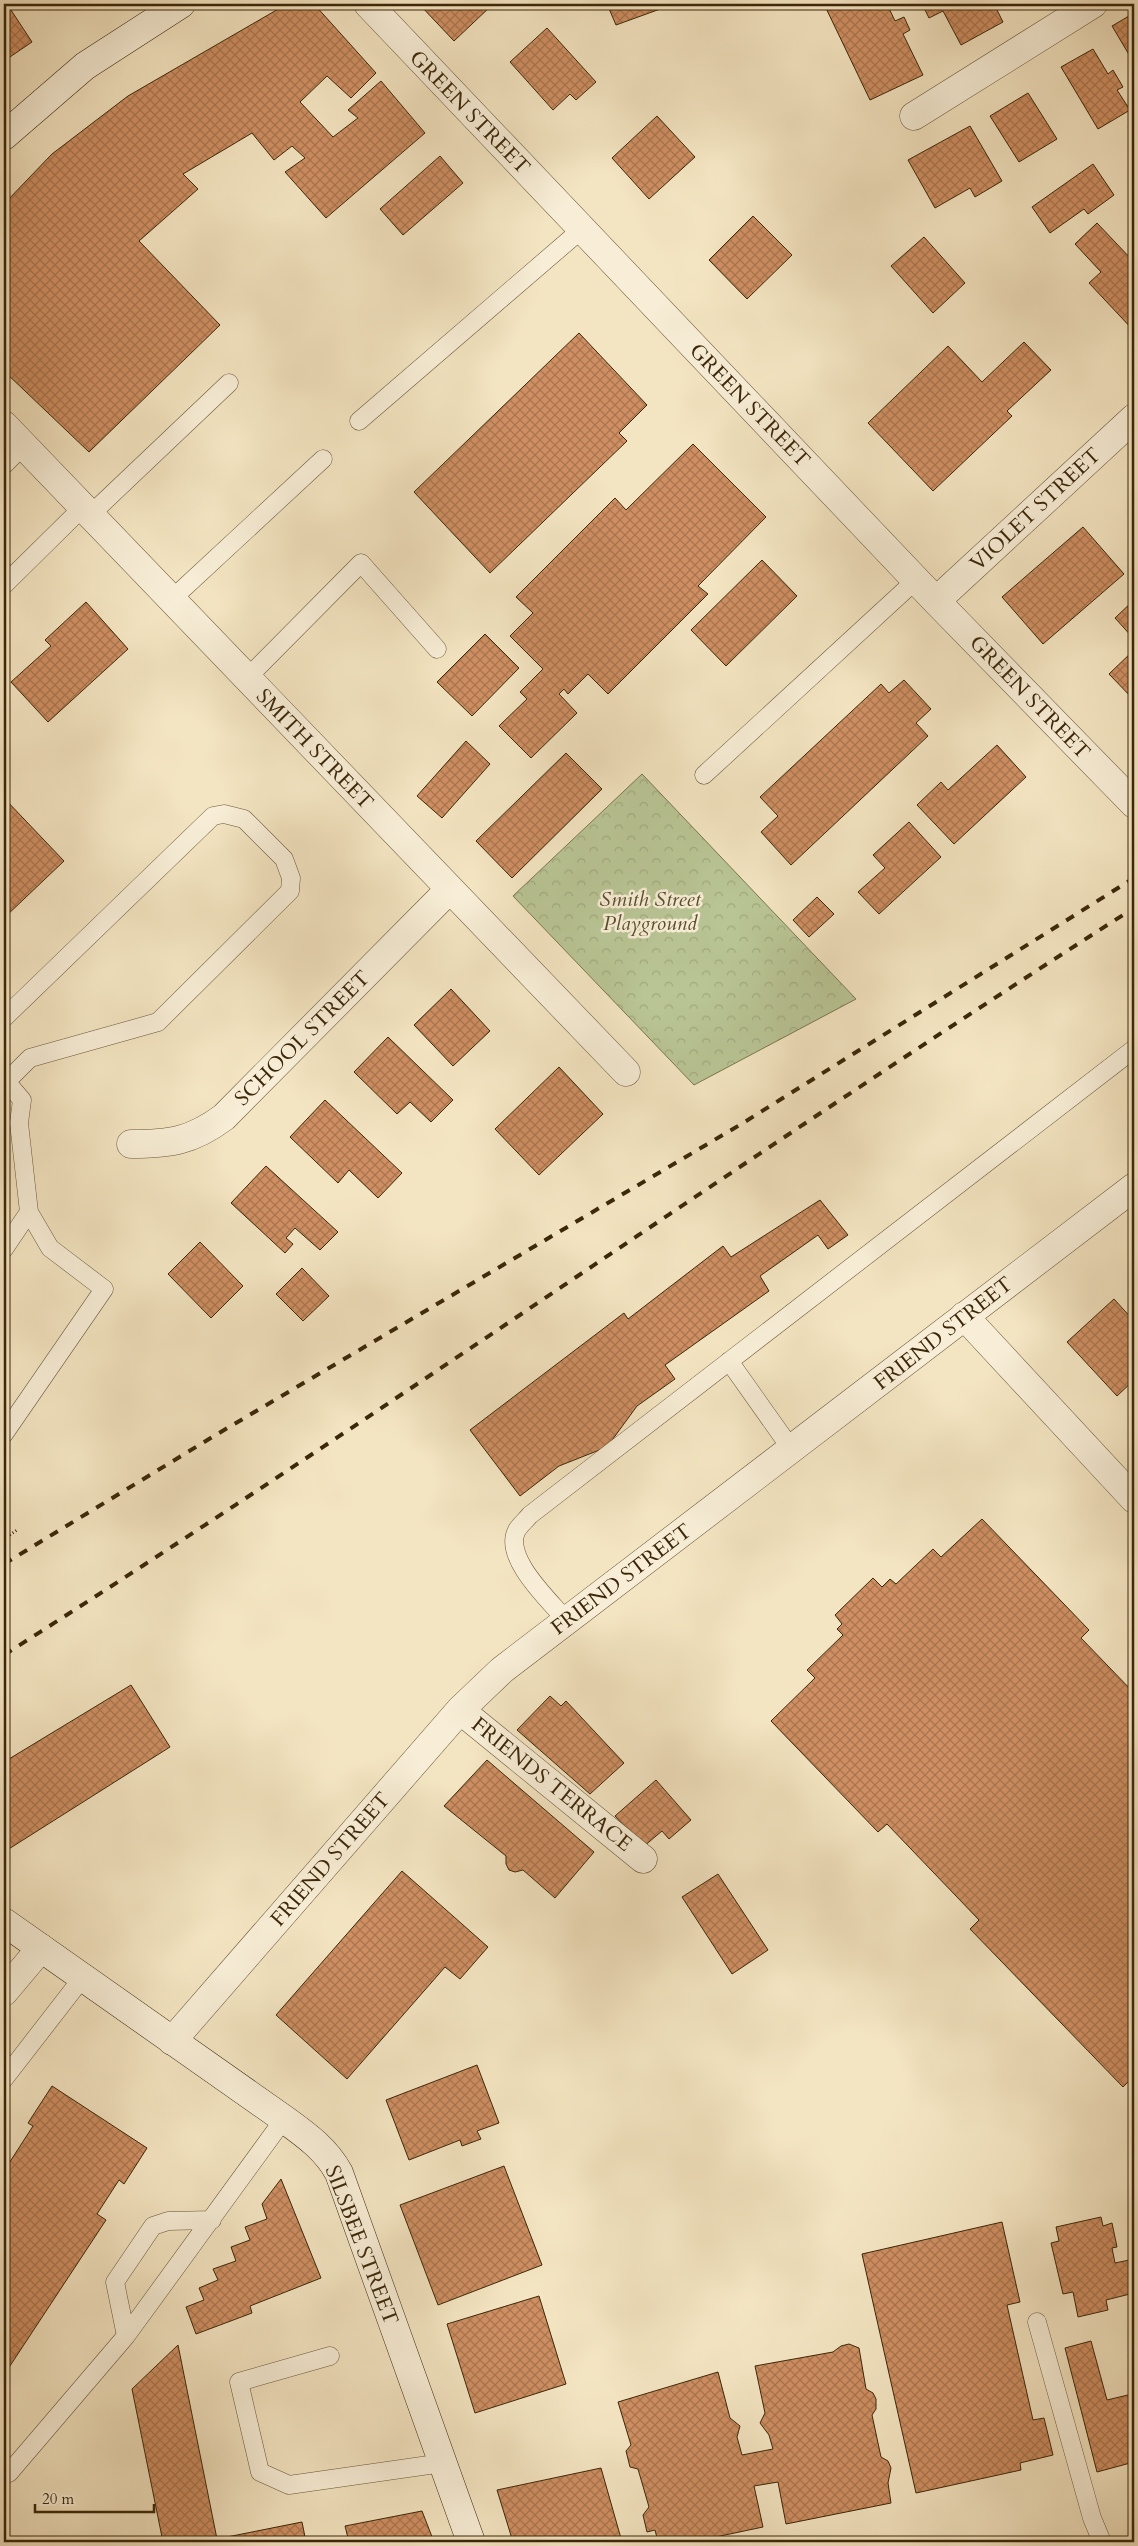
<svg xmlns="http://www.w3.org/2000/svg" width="1138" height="2546" font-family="Cardo,serif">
	<defs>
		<pattern id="park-crowns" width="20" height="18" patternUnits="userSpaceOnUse" patternTransform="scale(1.25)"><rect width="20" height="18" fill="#b9c595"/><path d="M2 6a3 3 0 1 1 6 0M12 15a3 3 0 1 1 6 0" fill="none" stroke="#a0a97f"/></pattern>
		<pattern id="building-cross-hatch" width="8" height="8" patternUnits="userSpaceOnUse" patternTransform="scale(1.25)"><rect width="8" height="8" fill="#cf8f62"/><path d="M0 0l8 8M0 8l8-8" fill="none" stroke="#a9754f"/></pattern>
	</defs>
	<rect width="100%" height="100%" fill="#f4e5c2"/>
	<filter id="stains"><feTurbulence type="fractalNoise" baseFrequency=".004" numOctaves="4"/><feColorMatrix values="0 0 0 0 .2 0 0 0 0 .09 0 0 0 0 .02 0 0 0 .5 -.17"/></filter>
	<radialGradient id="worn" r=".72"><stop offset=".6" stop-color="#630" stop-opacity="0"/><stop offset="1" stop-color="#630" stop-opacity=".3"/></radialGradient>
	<path fill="url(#park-crowns)" stroke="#7a764f" d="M642,774L856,999L694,1085L513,896Z"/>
	<path fill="url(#building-cross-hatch)" stroke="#3b2709" d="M4,4H7L32,42L4,61Z
		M287,4H314L376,73L351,98L327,76L300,102L333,137L358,118L348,110L381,81L425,133L326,218L285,172L305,158L292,146L274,160L252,133L183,174L198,189L139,241L220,325L89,452L4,371V204L52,154L128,96Z
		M419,4H489L491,6L454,41Z
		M607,4H674L616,25Z
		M824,4H887L895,21L904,17L910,30L903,34L923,75L870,100Z
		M922,4H994L1003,22L961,45L943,11L929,18Z
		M1134,13V63L1112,26Z
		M547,28L596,82L576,100L570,94L553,110L510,62Z
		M1093,49L1108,74L1113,70L1123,87L1117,90L1130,110L1098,129L1061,67Z
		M1028,93L1057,139L1019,162L990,116Z
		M657,116L695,157L649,199L612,158Z
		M1134,123V136L1128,127Z
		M970,126L1002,181L975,197L970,188L935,208L908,160Z
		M440,156L463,183L403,235L380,209Z
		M1093,164L1114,195L1088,214L1084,209L1050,233L1032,207Z
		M753,216L792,255L747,299L709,260Z
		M1097,223L1134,262V331L1089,283L1101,272L1075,244Z
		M924,237L965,283L933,313L891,266Z
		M579,333L647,405L619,433L627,441L490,573L414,492Z
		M1024,342L1051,370L1007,411L1012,416L933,491L868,423L948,346L982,382Z
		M693,444L766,517L698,586L708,594L608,694L588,674L568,694L564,689L559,694L577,713L531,758L499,726L527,699L520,692L543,669L510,636L533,613L516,597L615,498L626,510Z
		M1083,527L1124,574L1043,644L1002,597Z
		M762,560L797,596L726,666L691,630Z
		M1134,600V639L1115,618Z
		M86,602L128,649L48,722L11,682L51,646L45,640Z
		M485,634L519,668L472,716L437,682Z
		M1134,650V700L1109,674Z
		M904,680L931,709L916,723L928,736L791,865L761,832L778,816L760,797L881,684L889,693Z
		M466,741L490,764L442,818L417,796Z
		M997,745L1026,777L954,844L917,805L941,782L948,790Z
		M566,753L602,789L512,878L476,841Z
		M4,798L64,861L4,918Z
		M909,822L941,857L879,914L858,892L885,868L873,855Z
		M817,897L834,914L809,937L793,920Z
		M451,989L490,1031L453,1066L414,1025Z
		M388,1037L453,1100L431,1122L410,1102L397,1114L354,1072Z
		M559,1067L603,1114L539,1175L495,1129Z
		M325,1100L402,1173L378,1198L349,1170L338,1183L290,1137Z
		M266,1166L338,1232L320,1250L295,1228L286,1238L293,1244L285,1253L231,1203Z
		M820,1200L848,1235L828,1249L818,1235L760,1276L769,1291L665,1365L675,1379L637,1406L607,1447L559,1466L520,1496L470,1430L624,1313L628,1319L723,1246L731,1257Z
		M200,1242L243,1286L211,1318L168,1274Z
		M302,1268L329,1296L303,1321L276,1294Z
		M1114,1299L1134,1321V1380L1117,1396L1067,1342Z
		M982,1519L1089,1630L1081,1638L1134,1693V2076L1123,2087L970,1929L979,1920L887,1824L878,1832L771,1721L815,1678L807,1670L843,1635L837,1629L842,1624L835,1615L873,1578L882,1587L890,1579L896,1584L933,1549L941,1557Z
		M131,1685L170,1747L4,1852V1762Z
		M550,1696L561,1706L566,1701L624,1763L590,1794L517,1730Z
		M487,1760L594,1852L555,1898L523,1870L515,1872L509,1870L506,1864V1856L444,1806Z
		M656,1780L691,1820L669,1839L662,1831L643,1847L615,1816Z
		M402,1871L488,1947L460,1979L445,1967L347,2079L276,2015Z
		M718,1874L768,1950L732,1974L682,1897Z
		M477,2065L499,2123L477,2131L481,2139L462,2146L460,2140L409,2160L386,2100Z
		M52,2086L147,2148L124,2184L119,2180L97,2214L106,2220L4,2375V2171L33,2126L28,2123Z
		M504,2166L542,2265L438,2305L400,2205Z
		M281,2179L321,2278L250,2306L252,2313L196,2334L186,2307L204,2300L199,2288L218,2280L213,2269L236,2261L231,2247L250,2240L245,2227L267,2219L262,2204Z
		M1101,2217L1103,2226L1112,2223L1117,2247L1112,2248L1115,2263L1134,2259V2293L1106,2300L1108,2310L1078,2317L1073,2292L1063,2294L1051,2243L1059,2241L1056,2227Z
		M1002,2222L1020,2302L1007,2305L1033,2420L1044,2418L1053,2455L1020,2463L1021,2470L916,2493L862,2254Z
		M539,2296L566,2384L475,2413L447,2324Z
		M1091,2341L1107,2400L1132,2394L1134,2403V2462L1097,2472L1065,2348Z
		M849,2344L859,2348L866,2389L873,2393L876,2399V2409L872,2415L881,2457L888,2461L891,2468L888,2483L891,2503L786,2524L778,2482L754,2486L763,2527L692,2542H658L655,2530L647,2532L643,2515L649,2507L638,2469L630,2467L626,2451L631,2445L618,2402L718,2372L730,2418L740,2426L737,2437L742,2455L773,2449L769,2435L760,2423L765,2413L755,2366L833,2352L841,2346Z
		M178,2345L217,2539L302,2522L306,2542H163L132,2389Z
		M601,2468L622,2542H513L497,2490Z
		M422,2511L434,2542H349L345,2526Z"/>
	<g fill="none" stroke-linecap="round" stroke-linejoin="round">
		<defs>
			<path id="lane" d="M359,421L582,229
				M4,465L23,446
				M90,515L229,383
				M4,585L83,507
				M172,599L323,459
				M247,678L361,563L437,649
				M704,775L916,580
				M4,1018L213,816L224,814L244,819L284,859L291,878L290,891L158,1022L30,1058L6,1082
				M4,1079L22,1100L19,1123L29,1212L4,1249
				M729,1361L792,1450
				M4,1434L104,1289L50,1248L29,1212
				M566,1620C550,1601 502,1557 517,1530C520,1525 526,1520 530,1515L1134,1049
				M4,2079L83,1977
				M1037,2322L1092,2518L1102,2542
				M126,2336L115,2282L153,2226L168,2221L212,2220
				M330,2356L239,2382L260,2472L289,2485L443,2463
				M4,2475L9,2473L126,2336L284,2119"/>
			<path id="street" d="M368,4L936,601L1134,804
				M914,116L1093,4
				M4,425L626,1072
				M936,601L1134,418
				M131,1144C170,1144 192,1141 224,1117L450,889
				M964,1316L1134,1499
				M460,1710L643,1859
				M4,1992L41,1948
				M172,2041L460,1710L502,1670L1134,1187"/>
			<path id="secondary" d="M4,136L85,66L181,4
				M4,1922L284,2119C306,2135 326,2149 339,2173L471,2542"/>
		</defs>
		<use href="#lane" stroke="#695637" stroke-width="19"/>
		<use href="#street" stroke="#695637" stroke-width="29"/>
		<use href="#secondary" stroke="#3b2709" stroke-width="29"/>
		<path stroke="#3b2709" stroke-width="3" stroke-dasharray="1 2.5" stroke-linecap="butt" d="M4,1539L17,1530"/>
		<use href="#lane" stroke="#f8eed7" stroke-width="18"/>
		<use href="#street" stroke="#f8eed7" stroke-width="28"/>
		<use href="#secondary" stroke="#f8eed7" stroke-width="28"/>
		<path stroke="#3b2709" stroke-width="4" stroke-dasharray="9 9" stroke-linecap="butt" d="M4,1564L214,1436L743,1123L1134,878
			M4,1655C385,1413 753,1151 1134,908"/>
	</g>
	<g text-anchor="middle" stroke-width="5" stroke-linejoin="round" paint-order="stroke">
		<g font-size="21" fill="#3b2709" stroke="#f8eed7">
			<text transform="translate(470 112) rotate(46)" y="7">GREEN STREET</text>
			<text transform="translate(750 405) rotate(46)" y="7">GREEN STREET</text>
			<text transform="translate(1035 509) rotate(-43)" y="7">VIOLET STREET</text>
			<text transform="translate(1030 697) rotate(46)" y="7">GREEN STREET</text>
			<text transform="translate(315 749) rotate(46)" y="7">SMITH STREET</text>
			<text transform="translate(302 1038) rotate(-45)" y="7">SCHOOL STREET</text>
			<text transform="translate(943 1333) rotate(-38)" y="7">FRIEND STREET</text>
			<text transform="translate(621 1579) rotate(-37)" y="7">FRIEND STREET</text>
			<text transform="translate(552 1784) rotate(39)" y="7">FRIENDS TERRACE</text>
			<text transform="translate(330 1859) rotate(-49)" y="7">FRIEND STREET</text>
			<text transform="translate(362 2245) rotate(69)" y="7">SILSBEE STREET</text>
		</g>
		<g font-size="21" font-style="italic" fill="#5a4e2c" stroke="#f8eed7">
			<text x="650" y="906">Smith Street<tspan x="650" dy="24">Playground</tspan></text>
		</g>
	</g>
	<rect width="1138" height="2546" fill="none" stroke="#f4e5c2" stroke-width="20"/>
	<rect x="5" y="5" width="1128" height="2536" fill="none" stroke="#3b2709" stroke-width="2.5"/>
	<rect x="10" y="10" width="1118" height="2526" fill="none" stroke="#3b2709"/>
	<path d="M35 2504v8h119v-8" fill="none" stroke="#3b2709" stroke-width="2.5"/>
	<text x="42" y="2504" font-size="15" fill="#3b2709" stroke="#f8eed7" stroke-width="4" paint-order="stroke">20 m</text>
	<rect width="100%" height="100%" filter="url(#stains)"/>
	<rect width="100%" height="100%" fill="url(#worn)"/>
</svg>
